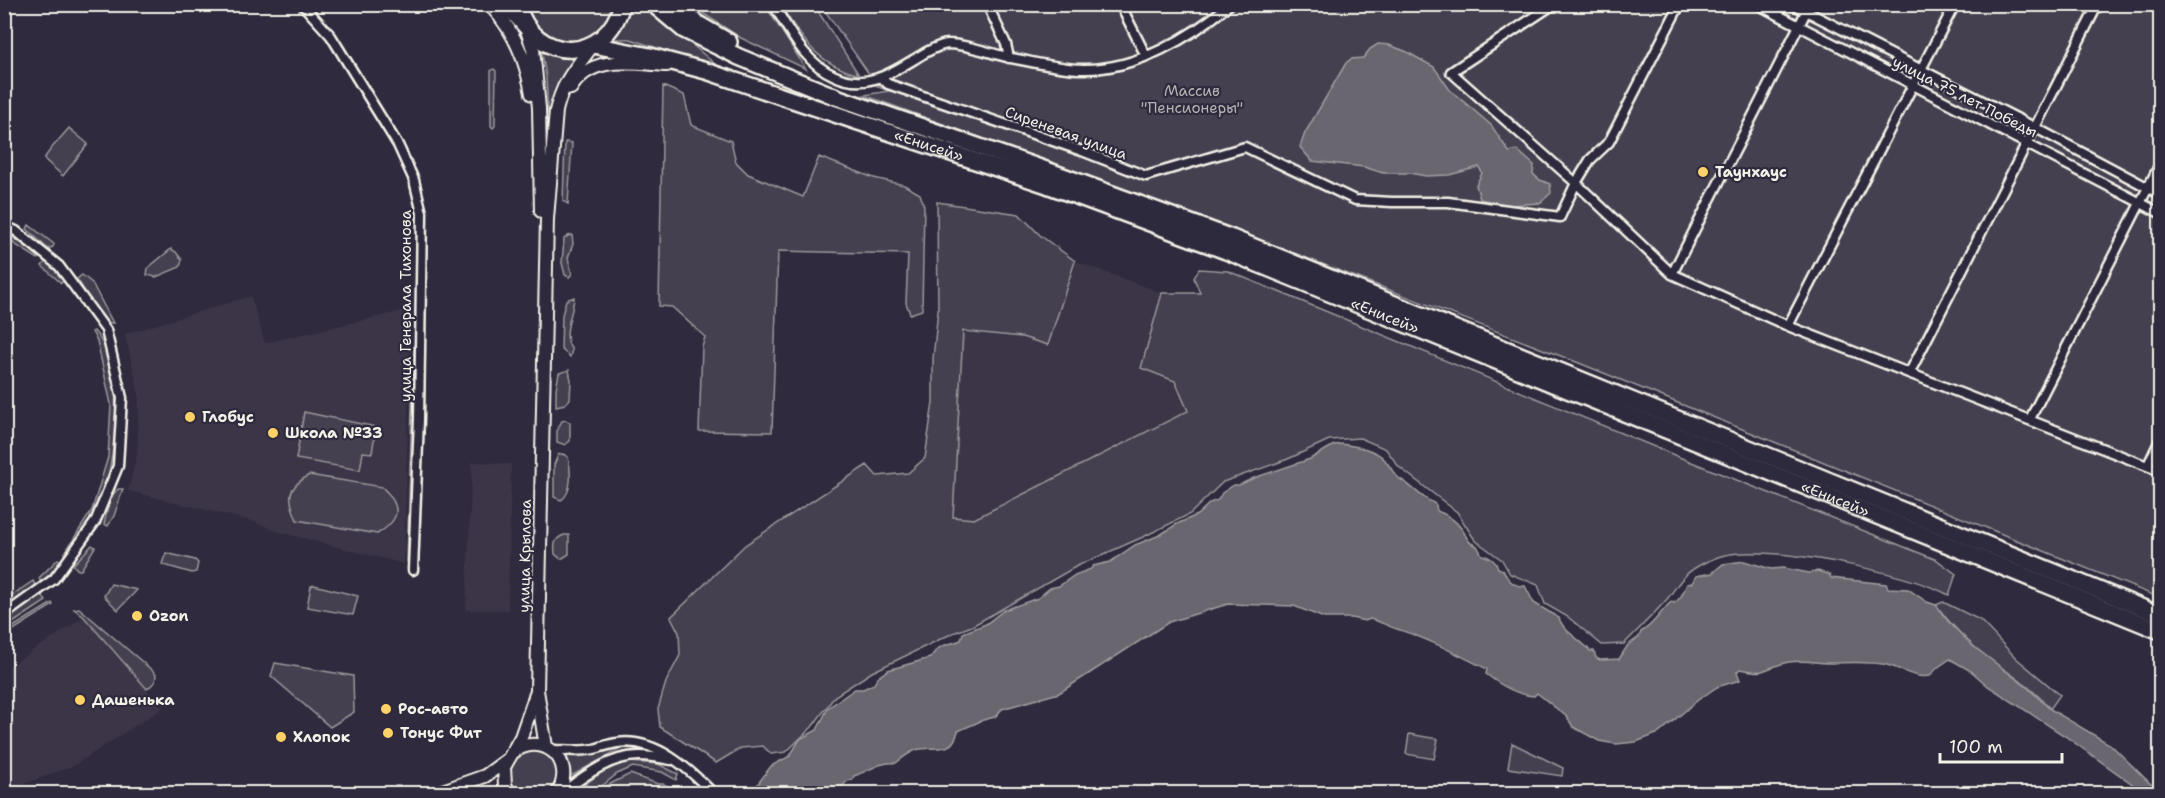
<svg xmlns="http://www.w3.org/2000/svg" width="2165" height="798" font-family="'Shantell Sans',sans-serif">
	<rect width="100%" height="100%" fill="#2f2a3d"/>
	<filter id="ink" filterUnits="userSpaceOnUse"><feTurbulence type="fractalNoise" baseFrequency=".0167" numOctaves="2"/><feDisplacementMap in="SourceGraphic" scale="12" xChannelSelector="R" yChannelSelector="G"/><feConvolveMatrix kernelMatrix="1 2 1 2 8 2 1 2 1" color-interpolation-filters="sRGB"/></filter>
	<g filter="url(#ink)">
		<path fill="#3b3647" d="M1075,261L1162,293L1141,368L1175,381L1189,410L974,519L952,517L963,330L1022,337L1048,345Z
			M251,296L265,343L411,309L404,564L279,532L255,522L128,491L137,455L139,395L125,334Z
			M472,462L511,464L508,610H466Z
			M84,617L163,708L73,766L5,791V669Z"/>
		<path fill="#454050" stroke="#9c989c" stroke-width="1.5" d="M1365,4L1374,7L1377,4L2160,5V598L1579,363L1273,245L864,95L889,91L878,87L821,5Z
			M525,5H615C605,36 570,54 541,32C532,25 529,15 525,5Z
			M627,5H645L721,69L630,39H609Z
			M690,5H765L806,69L741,38Z
			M780,5H814L859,75C815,63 804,40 780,5Z
			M541,47L579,55C558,75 556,87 548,115L546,77Z
			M494,69L496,71L495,126L493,128L491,126V71Z
			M663,86L684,95L691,125L731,141L736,162L748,174L803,197L819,157L874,178L904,185L920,194L924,206L922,310L910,314L906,303L908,254L778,251L772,432L699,431L702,347L705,337L672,307L659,306Z
			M69,128L88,144L63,176L44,159C51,147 60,139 69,128Z
			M565,142L572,143L568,204L563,201Z
			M937,202L1019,214L1041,236L1075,261L1048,345L1022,337L963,331L953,517L974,519L1188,411L1175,381L1141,368L1162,293H1200L1194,278L1199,269L1228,271L1679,457L1937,560L1956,574L1949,595C1906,572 1773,545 1725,555C1716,557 1700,564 1692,570C1682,576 1675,589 1668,598C1654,614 1639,629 1624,644L1602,645L1568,617L1545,604L1538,585L1510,574L1502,560L1475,540L1457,512L1399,467L1386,449L1360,438L1329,440L1288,459L1223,482L1190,514L1143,537L1077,566L972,626L953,633L872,672L835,696L812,727L786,752L771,754L763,746L741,748L716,763L660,727L658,709L666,682L680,655L679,633L671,617L745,545L867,465L877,476L908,473L925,458L933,402V359L938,310Z
			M29,225L54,244L53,247L48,249L27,229Z
			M4,232L42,257L38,259L5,238Z
			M572,235L573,244L568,258L572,274L569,277L565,275L562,263L564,239L568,236Z
			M171,249L176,252L182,260L180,267L156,277L147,275L148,268Z
			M46,261L66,281L61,283L42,266Z
			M82,275L92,283L113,323L104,322L77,279Z
			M574,297C574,313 560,334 572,350L570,357L561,349L562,315L566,300Z
			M94,331C128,369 116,463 99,506C91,525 78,541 66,557L64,554L92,510L108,457L111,404L97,341L92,332Z
			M414,346L417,349L411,555L407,562Z
			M569,370L571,380L570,399L565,404L556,406V389L559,373Z
			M304,412L376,427L372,453L363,452L360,470L296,459Z
			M566,420L570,423V441L565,445L557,442V430L562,421Z
			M563,454L568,457C571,470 573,493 561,500L554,497V465L558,455Z
			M309,475L382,487C403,507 400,520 377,534L297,520C287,497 287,488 309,475Z
			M118,489H123L114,516L108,526L104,524C107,512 109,497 118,489Z
			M564,535H569V554L561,559L555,554C554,544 554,539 564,535Z
			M92,545L95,547L81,570H78L73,565Z
			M166,553L195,560L198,563L196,572L192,573L164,565L162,564Z
			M58,559L62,562L41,583L39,578Z
			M33,581L36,586L19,600L5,606V600Z
			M111,584L137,590L118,610L104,596Z
			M314,585L358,596L353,615L307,607L311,586Z
			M42,595L46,601L5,628V621Z
			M1943,602L1980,620L2016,658L2060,695L2050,709C2033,687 2007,672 1985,656C1966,641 1950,624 1936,605Z
			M52,603L53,605L7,634L11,638L9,641H5V632Z
			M79,608L154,672L156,675L155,682L147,689L84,617L74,609Z
			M275,663L353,676L354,712L330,727L271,676Z
			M1409,734L1438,739L1434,759L1406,754Z
			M1512,743L1563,768L1562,776L1508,768Z
			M626,748L649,750V753L624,752L611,754L571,776L570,765L567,756L577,757Z
			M533,750C556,754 566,776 547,793H519C502,777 512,755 533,750Z
			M629,762L658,764L678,774L676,780L662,772L633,767L617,774L593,793L573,794C591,779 606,767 629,762Z
			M630,774L658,784H664L678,793H596L606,786Z"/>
		<path fill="#6a6670" stroke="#a19ea0" stroke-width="1.5" d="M1378,44L1389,45L1405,51L1434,67L1450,90L1491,125L1509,152L1517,150L1534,165L1533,174L1540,180L1550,184L1551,193L1540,203L1509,205L1480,199L1476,185L1482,173L1479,167L1449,175L1426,176L1409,173H1383L1364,167L1312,161L1300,147L1305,133L1346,63L1351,59L1363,58L1370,49Z
			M1342,444C1355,446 1376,449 1385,460C1390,466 1394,475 1400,479C1409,484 1416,492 1425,498C1429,501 1433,502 1436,505L1437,511C1446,514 1455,520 1461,528C1467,535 1466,543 1477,546L1482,555C1489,556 1496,561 1498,568L1503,570C1507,579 1514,587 1525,586L1534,603L1559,618C1563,632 1583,641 1590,651H1594L1596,658L1600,660L1619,659L1628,645L1639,637L1641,632C1655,624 1659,613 1671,602L1674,603C1682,598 1683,592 1687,584L1692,583L1696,576L1712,573L1723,564L1744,561L1771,569L1783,568L1809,573L1818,571L1830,575L1831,578L1886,584L1888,588L1908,589L1927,602L1936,605L1948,621L1973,646L2027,687L2050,709L2111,745L2160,793H2145L2065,736L1988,686L1971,671L1950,659L1937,668L1930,676C1911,679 1899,666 1882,664C1863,661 1845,663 1826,663C1813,662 1802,660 1789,662C1779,664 1771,668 1762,671C1757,673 1746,670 1740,669L1737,672L1740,680L1717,687L1698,700L1659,733L1636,742L1616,744L1599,741L1573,727L1567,717L1537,693L1534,696C1516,695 1500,685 1486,674L1487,669C1457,654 1429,639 1397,629C1387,626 1379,621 1370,619L1365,621L1351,618H1324L1294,606L1228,604L1169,622L1059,693L1002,709L995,717L983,720L958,731C952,757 933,744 916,750C908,753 902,758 896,763C880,761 869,771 854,776L852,780L847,781L841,788L817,793H756L757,785L771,766L790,756L800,739L817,730L828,708L855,689H863L874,684L878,677L888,670L930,658C941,642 945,647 961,640L963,633L986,624L1004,610L1038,598L1050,588L1059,586L1075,575L1091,569L1093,566L1110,562L1135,545L1160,535L1177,524L1197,515L1210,503L1218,500L1222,493L1234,485H1239L1254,478L1310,459L1334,445Z"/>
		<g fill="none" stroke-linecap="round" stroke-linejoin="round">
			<defs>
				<path id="street" d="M302,4L331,36L398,145L414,180L422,213L419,419L413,570
					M773,4C790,31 804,63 835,76C869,91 894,71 923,54C931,50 938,45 948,44C967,44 992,54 1011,58C1034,62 1059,69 1083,69C1136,70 1190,38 1230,4
					M987,4L1006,44L1009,58
					M1120,4L1146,56
					M1554,4L1451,72L1576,183L1672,274L1788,326L2160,471
					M1757,4L2160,213
					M1792,4L2034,127L2160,194
					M881,78L888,84L1082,151L1146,176L1245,147L1355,200L1392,202H1448L1560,217L1576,183L1590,160L1609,142L1680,4
					M4,226L16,231L59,266L106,330L122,398L118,466L95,522L54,579L4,615
					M1672,274L1806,12
					M1788,326L1955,4
					M1910,372L2098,4
					M2030,419L2160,164
					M2148,465L2160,440
					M552,750C566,750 580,752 594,749C602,747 609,744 617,743C655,737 689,769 714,794
					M560,794C583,777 609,756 639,756C649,756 661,758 671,760"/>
				<path id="primary" d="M489,4C514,29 526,59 532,94
					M504,4L527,30L533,49L539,108L541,211
					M571,88C591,54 633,63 667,65
					M546,747L537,690L547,219L556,111C563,81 575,69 593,45
					M512,753C542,729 578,761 557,794
					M434,794L485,776L507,760
					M510,794L505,785L504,767L521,737L536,694"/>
				<g id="highway">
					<path d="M517,4C533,64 606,65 622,4"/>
					<path d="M653,4L684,30L739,57L839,98L1052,172L1232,238L2160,615"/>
					<path d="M673,4L698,24L729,42"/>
					<path id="s1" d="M593,45L650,56L706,71L1047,185L1226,251L2160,631"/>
				</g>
			</defs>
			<use href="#street" stroke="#f4f1e8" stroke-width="13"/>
			<use href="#primary" stroke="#f4f1e8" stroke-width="16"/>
			<use href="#highway" stroke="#f4f1e8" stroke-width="20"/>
			<use href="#street" stroke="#2f2a3d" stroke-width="8"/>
			<use href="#primary" stroke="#2f2a3d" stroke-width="12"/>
			<use href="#highway" stroke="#2f2a3d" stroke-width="15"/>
		</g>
	</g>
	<g fill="#ffd166" stroke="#2f2a3d" stroke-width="2">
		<circle cx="1703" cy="172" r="6"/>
		<circle cx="190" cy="417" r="6"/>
		<circle cx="273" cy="433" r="6"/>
		<circle cx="137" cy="616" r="6"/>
		<circle cx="80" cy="700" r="6"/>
		<circle cx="386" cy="709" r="6"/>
		<circle cx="388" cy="733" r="6"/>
		<circle cx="281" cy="737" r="6"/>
	</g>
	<g text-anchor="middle" stroke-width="4.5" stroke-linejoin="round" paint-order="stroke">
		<g font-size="15" fill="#b7b3b3" stroke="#2f2a3d">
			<text x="1192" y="96">Массив<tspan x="1192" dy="17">"Пенсионеры"</tspan></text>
		</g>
		<g font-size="15" fill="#f4f1e8" stroke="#2f2a3d">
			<text transform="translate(1965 97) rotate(27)" y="5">улица 75 лет Победы</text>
			<text transform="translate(1066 133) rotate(20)" y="5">Сиреневая улица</text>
			<text dy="5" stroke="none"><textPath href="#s1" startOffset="351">«Енисей»</textPath></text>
			<text transform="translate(406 306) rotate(-90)" y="5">улица Генерала Тихонова</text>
			<text dy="5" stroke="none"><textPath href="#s1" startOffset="838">«Енисей»</textPath></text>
			<text dy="5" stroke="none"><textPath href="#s1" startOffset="1324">«Енисей»</textPath></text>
			<text transform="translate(525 556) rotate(-89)" y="5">улица Крылова</text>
		</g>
		<g font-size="15" font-weight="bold" fill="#f4f1e8" stroke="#2f2a3d" text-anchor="start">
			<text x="1715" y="177">Таунхаус</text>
			<text x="202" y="422">Глобус</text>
			<text x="285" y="438">Школа №33</text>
			<text x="149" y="621">Ozon</text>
			<text x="92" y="705">Дашенька</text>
			<text x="398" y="714">Рос-авто</text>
			<text x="400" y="738">Тонус Фит</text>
			<text x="293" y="742">Хлопок</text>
		</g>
	</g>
	<rect width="2165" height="798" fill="none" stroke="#2f2a3d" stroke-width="24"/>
	<rect x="12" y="12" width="2141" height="774" fill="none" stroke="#f4f1e8" stroke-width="2" filter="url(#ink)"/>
	<path d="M1940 753v9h122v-9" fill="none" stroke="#f4f1e8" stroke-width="3"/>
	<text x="1949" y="753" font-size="18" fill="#f4f1e8" stroke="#2f2a3d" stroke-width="4.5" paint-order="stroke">100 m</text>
</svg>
